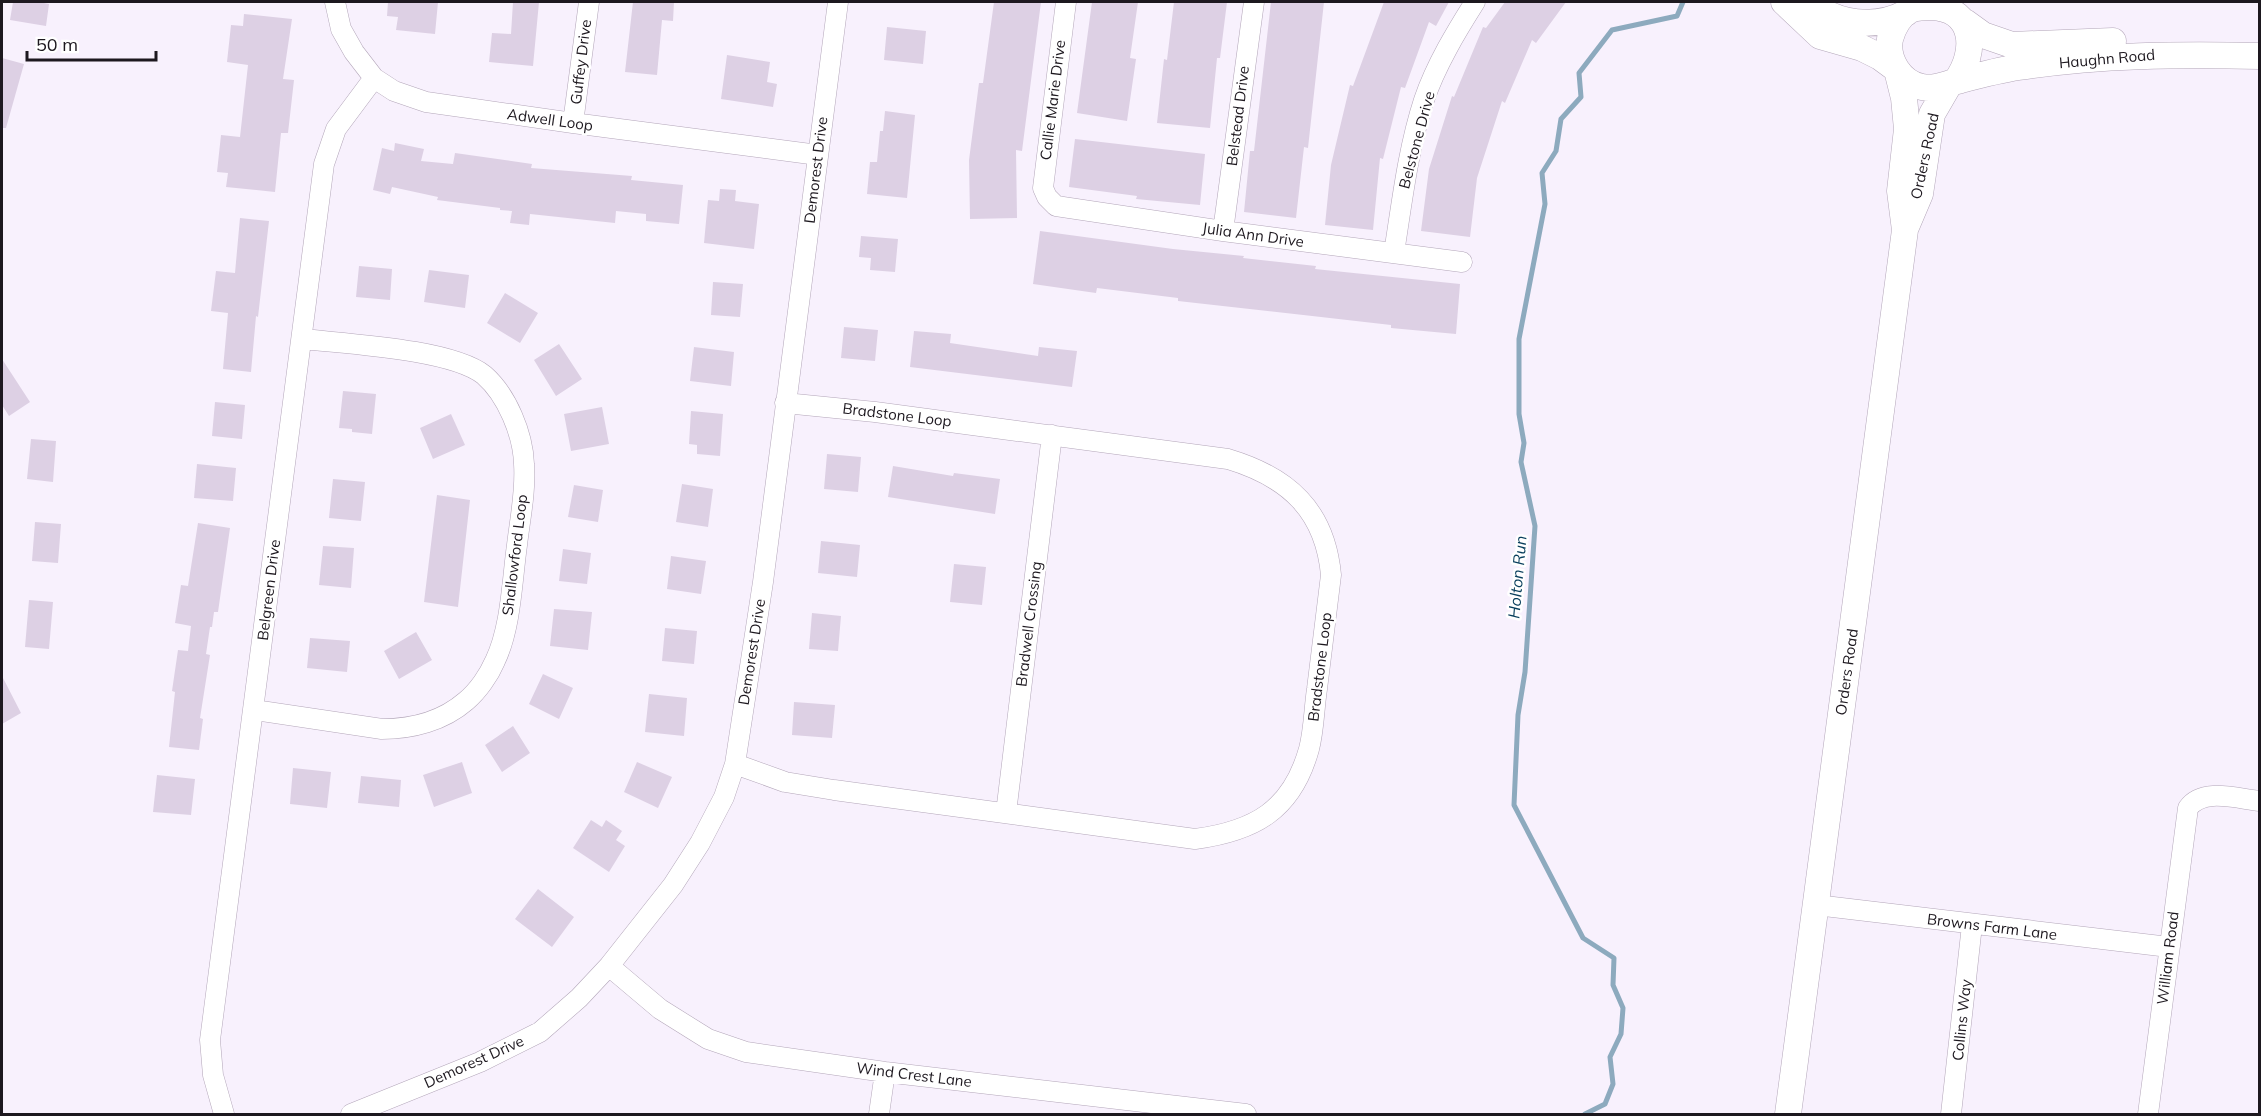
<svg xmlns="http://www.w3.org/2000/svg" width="2261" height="1116" font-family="Mulish,sans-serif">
	<rect width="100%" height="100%" fill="#f8f1fd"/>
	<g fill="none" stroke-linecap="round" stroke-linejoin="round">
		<path stroke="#8daabe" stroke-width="5" d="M1585,1114L1605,1104L1613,1084L1610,1057L1621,1034L1623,1008L1613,985L1614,958L1583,938L1514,805L1518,715L1525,672L1535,526L1521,462L1524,443L1519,414V339L1545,204L1542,173L1556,151L1561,119L1581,97L1579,73L1612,30L1677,16L1683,2"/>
	</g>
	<path fill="#ddd0e4" d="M13,2H44V3L49,4L46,26L10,20Z
		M388,2H438L435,34L396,30L398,17L387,16Z
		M513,2H539L533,66L489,62L492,33L511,34Z
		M633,2H674L673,21L662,20L657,75L625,72Z
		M994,2H1041L1022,151L1016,150L1017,218L970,219L969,160L979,83H983Z
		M1092,2H1138L1130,58L1136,59L1127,121L1077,113Z
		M1174,2H1227L1220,58H1217L1210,128L1157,123L1164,59L1167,60Z
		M1271,2H1324L1308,148L1304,147L1296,218L1244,212L1250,151H1254Z
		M1384,2H1449L1436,26L1429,22L1405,88L1401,87L1383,159L1380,158L1373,230L1325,225L1331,165L1350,85L1353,86Z
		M1505,2H1566L1536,43L1532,40L1505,103L1502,101L1477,178L1470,237L1421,231L1429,169L1452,96L1454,97L1483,27L1486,28Z
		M244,14L292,19L283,79L294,80L288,133H281L275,192L226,187L228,173L217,172L221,135L240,137L248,65L227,62L231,25L243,26Z
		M887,27L926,31L923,64L884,60Z
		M727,55L770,62L767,82L777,84L773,107L721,99Z
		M2,58L24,64L6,128H2Z
		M885,111L915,115L907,198L867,194L870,162H877L880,131H883Z
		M1075,139L1205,154L1200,205L1136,199L1137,196L1069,187Z
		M395,143L424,149L421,161L453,164L455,153L532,164L531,168L632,176L631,180L683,185L679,224L646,221V214L616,211L615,223L530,214L529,225L510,223L512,211L500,210V208L437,200L438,197L392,187L390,194L373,190L382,148L394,151Z
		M720,189L736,190L735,201L759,204L754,249L704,243L708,200L719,201Z
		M240,218L269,221L258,317L256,316L251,372L223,369L228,313L211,311L216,271L235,273Z
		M1040,231L1173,249L1244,256L1243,258L1316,266L1315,269L1460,284L1456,334L1391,328V325L1321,317L1178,301V298L1097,288L1096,293L1033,284Z
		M861,236L898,239L895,272L870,270L871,258L859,257Z
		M359,266L392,269L390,300L356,297Z
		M429,270L469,275L465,308L424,302Z
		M713,282L743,284L740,317L711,315Z
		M505,293L538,313L520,343L487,323Z
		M844,327L878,330L875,361L841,358Z
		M914,331L951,334L950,343L1038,356L1039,347L1077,351L1072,387L910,367Z
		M559,344L582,379L556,396L534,360Z
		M694,347L734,352L731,386L690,381Z
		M2,359L30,402L9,416L2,405Z
		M343,391L376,394L372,434L352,432V429L339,428Z
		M215,402L245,405L242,439L212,436Z
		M602,407L609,444L571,451L564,414Z
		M691,411L723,414L720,456L697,454V445L689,444Z
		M451,414L465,445L433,459L420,428Z
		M31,439L56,441L53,482L27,479Z
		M827,454L861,457L858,492L824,489Z
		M197,464L236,468L233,501L194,498Z
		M893,466L953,476L954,473L1000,479L995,514L888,497Z
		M333,479L365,482L361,521L329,518Z
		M682,484L713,489L708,527L676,522Z
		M574,485L603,490L598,522L568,517Z
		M437,495L470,500L458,607L424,602Z
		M35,522L61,524L58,563L32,561Z
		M198,523L230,528L218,612H214L212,627H210L206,654L210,655L200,718L203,719L199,750L169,747L175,692L172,691L178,650L188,651L191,626L175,623L181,585L188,586Z
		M821,541L860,545L857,577L818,573Z
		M323,546L354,548L351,588L319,585Z
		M563,549L591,553L587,584L559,581Z
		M671,556L706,561L701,594L667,589Z
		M954,564L986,567L982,605L950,602Z
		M29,600L53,602L49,649L25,647Z
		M554,609L592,612L588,650L550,646Z
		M812,613L841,616L838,651L809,649Z
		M665,628L697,631L694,664L662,661Z
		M416,632L432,660L399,679L384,651Z
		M310,638L350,641L347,672L307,668Z
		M543,674L573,688L559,719L529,704Z
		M2,676L21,713L2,724Z
		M649,694L687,698L684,736L645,732Z
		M794,702L835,705L832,738L792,735Z
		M513,726L530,753L502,772L485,745Z
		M462,762L472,793L434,807L423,775Z
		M637,762L672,777L658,808L624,792Z
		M293,768L331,772L327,808L290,804Z
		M157,775L195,779L191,815L153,812Z
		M361,776L401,780L399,807L358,803Z
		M591,820L602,827L606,820L622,831L616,840L625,846L609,872L573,848Z
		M538,889L574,917L552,947L515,919Z"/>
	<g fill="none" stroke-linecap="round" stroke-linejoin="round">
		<defs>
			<path id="minor" d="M335,2L341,29L354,52L374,78L394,91L426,102L573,123L818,155
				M1066,2L1043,188L1047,197L1056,206L1223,231L1462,262
				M573,123L589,2
				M1223,231L1254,2
				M1394,253C1402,202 1408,149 1424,100C1436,65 1456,32 1475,2
				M254,710L382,729C412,729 443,721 466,701C478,691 489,675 495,661C511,628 512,581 517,545C520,519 526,491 524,464C523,434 507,395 484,375C451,349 347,344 303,339
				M735,764L785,782L834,790L1195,839C1255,831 1292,810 1309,749C1314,730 1314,709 1317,689C1322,651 1326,613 1331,575C1325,510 1288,477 1228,459L875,412L785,403
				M1006,813L1052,435
				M1816,905L2169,947
				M609,966L660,1009L708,1039L746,1052L885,1072L1246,1114
				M224,1114L213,1075L210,1040L324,164L336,129L374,78
				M351,1114L480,1062L540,1032L579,998L609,966L673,885L700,843L724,797L735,764L763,582L838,2
				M879,1114L885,1072
				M1951,1114L1972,925
				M2148,1114L2188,808C2203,787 2238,799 2260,801"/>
			<path id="tertiary" d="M1784,2L1820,36L1862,48L1880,57L1895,68
				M1810,2C1836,25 1876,29 1906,13
				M1965,22L1983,35L2012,45L2113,41
				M1956,81C1977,53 1976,9 1932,7C1925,7 1917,7 1910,10C1899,16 1893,28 1890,39C1886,60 1901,83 1922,87C1936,90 1948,83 1961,80C1980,75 1999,70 2019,67C2099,55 2179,54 2260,56
				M1906,227L1920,194L1932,114L1950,83
				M1788,1114L1905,230L1900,191L1907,129L1904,98L1897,70"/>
		</defs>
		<use href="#minor" stroke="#b3a6b9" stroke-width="21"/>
		<use href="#tertiary" stroke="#b3a6b9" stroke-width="27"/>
		<use href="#minor" stroke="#fff" stroke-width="20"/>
		<use href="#tertiary" stroke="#fff" stroke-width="26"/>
	</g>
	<g text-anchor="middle" stroke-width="5" stroke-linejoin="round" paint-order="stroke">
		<g font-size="15" fill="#1d181f" stroke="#fff">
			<text transform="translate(2107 59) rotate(-5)" y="5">Haughn Road</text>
			<text transform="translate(581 62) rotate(-83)" y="5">Guffey Drive</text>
			<text transform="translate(1053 100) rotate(-83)" y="5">Callie Marie Drive</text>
			<text transform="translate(1238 116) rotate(-83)" y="5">Belstead Drive</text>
			<text transform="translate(550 120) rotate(8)" y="5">Adwell Loop</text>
			<text transform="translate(1417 140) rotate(-75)" y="5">Belstone Drive</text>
			<text transform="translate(1925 156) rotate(-78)" y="5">Orders Road</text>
			<text transform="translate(816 170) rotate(-83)" y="5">Demorest Drive</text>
			<text transform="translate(1253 235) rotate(8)" y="5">Julia Ann Drive</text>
			<text transform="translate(897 415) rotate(7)" y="5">Bradstone Loop</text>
			<text transform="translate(515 555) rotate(-83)" y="5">Shallowford Loop</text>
			<text transform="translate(269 590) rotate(-83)" y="5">Belgreen Drive</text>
			<text transform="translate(1029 624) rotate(-83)" y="5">Bradwell Crossing</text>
			<text transform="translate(752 652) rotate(-81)" y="5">Demorest Drive</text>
			<text transform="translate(1320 667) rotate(-83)" y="5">Bradstone Loop</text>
			<text transform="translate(1847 672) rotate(-82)" y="5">Orders Road</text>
			<text transform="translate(1992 927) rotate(7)" y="5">Browns Farm Lane</text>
			<text transform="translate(2168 958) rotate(-83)" y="5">William Road</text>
			<text transform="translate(1962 1020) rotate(-84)" y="5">Collins Way</text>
			<text transform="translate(474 1062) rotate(-24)" y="5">Demorest Drive</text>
			<text transform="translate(914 1075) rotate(7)" y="5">Wind Crest Lane</text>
		</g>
		<g font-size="16" font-style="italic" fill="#083e5c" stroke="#fff">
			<text transform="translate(1517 577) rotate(-85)" y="6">Holton Run</text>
		</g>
	</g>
	<rect width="2261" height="1116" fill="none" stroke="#1d181f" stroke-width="6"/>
	<path d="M27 51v9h129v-9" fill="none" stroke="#1d181f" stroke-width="3"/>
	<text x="36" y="51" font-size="18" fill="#1d181f" stroke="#ffffff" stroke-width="4.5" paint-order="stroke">50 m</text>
</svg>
